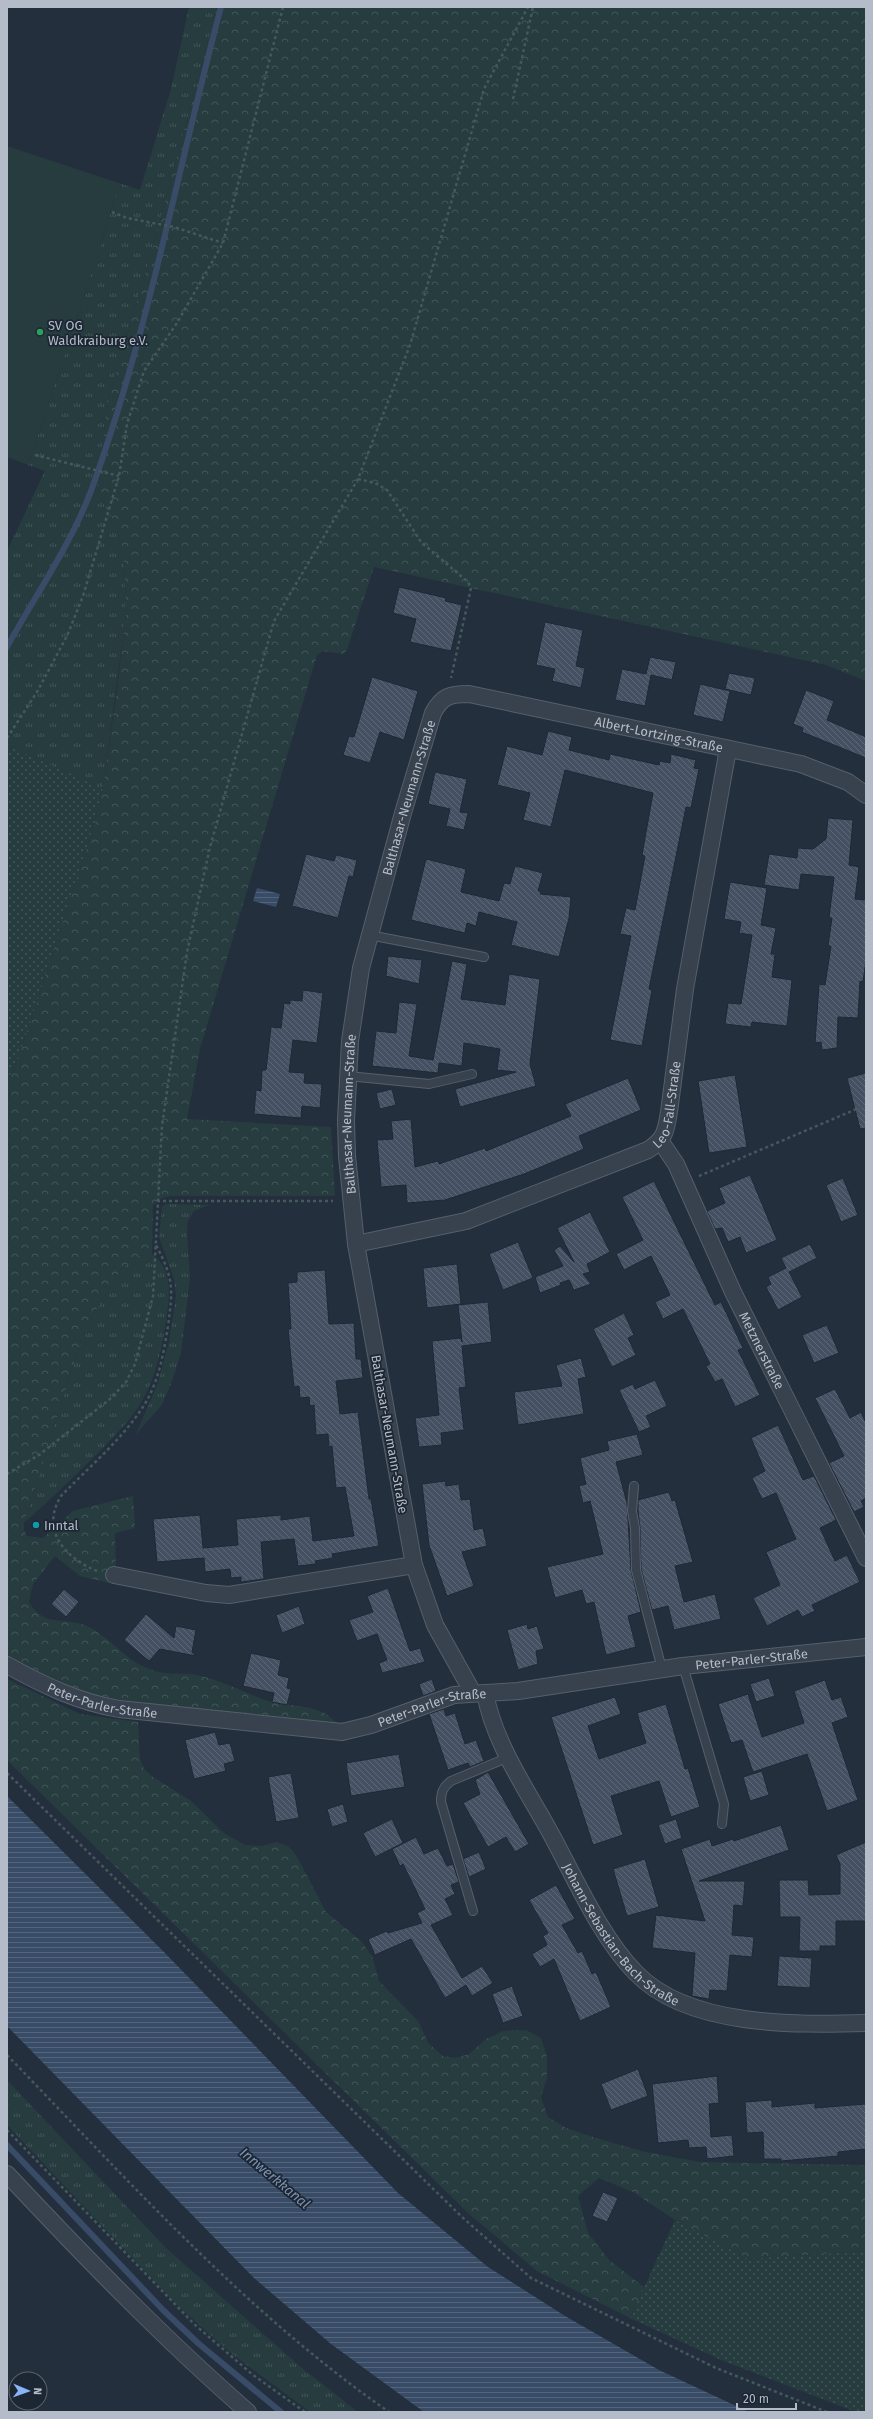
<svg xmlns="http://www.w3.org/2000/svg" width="873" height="2419" font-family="'Fira Sans',sans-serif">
	<defs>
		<pattern id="grass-tufts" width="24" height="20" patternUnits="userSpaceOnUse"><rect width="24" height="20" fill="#263c3f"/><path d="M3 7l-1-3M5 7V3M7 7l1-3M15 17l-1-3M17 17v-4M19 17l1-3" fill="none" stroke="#435659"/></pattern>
		<pattern id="forest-crowns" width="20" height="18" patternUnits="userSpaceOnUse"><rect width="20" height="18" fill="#263c3f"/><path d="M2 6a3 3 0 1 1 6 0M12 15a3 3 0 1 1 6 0" fill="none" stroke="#435659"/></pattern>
		<pattern id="garden-dots" width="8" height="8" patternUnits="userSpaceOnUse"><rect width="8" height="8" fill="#263c3f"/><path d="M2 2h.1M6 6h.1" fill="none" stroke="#435659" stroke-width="1.8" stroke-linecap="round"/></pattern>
		<pattern id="water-rules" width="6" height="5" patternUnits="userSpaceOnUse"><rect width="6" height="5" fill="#394c67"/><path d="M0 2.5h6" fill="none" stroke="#53647b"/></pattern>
		<pattern id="building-back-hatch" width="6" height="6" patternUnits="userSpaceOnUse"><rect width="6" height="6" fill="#455162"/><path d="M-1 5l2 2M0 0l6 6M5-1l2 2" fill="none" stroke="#5d6877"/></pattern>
	</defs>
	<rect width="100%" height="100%" fill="#242f3e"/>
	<path fill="url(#grass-tufts)" d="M189,7H217L150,258L107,402L98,492L116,525L124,560L126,613L103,788L7,746V551L45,471L28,465L100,248L119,183L140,190L171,89Z
		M167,1204L209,1205L194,1211L188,1221L187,1232L190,1278L181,1353L171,1384L161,1406L136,1434L158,1383L169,1341L176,1296L174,1279L159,1237L162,1206Z
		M152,1254C172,1269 170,1291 167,1314C163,1344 157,1375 142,1401C132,1419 117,1433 103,1448C77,1474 51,1499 24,1523L85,1328L121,1269L138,1256Z
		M7,2080L166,2248L302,2368L358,2412H310L232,2354L177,2305L7,2125Z"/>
	<path fill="url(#forest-crowns)" d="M217,7H866V681L826,665L374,567L347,650L343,654L323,651L317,655L200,1049L187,1119L331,1127L335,1196H171L162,1198L153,1205L152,1254L138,1256L121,1269L85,1328L24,1523V1530L27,1536L43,1538L73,1511L133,1496L135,1528L115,1533L116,1567L113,1584L80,1576L55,1556L33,1584L29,1602C44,1628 62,1616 87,1626C111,1637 126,1662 152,1670C165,1675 178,1673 191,1674C219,1678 245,1694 272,1702C288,1706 307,1705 322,1712C328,1714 334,1721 339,1725L119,1700C78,1692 43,1676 7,1655V1082L20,1053L88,844L103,788L116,697L126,613L124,560L116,525L98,493L107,402L150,258Z
		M7,1679L80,1714L138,1722L140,1759L144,1769L153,1777L191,1801L224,1833L245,1845L262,1846L276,1842L288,1846L296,1855L326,1912L361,1941L372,1956L379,1981L418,2021L429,2044L443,2056L456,2058L469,2054L486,2039L503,2031L526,2030L541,2038L547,2057V2078L541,2097L548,2117L566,2128L596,2138L645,2152L700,2162L866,2165V2251L748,2259L675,2220L633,2192L599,2178L578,2196L588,2233L609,2260L644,2287L630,2318L537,2271L469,2214L7,1760Z"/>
	<path fill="#263c3f" d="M7,146L119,183L100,248L28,465L7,457Z"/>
	<path fill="url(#garden-dots)" d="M7,746L103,788L88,844L20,1053L7,1082Z
		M675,2220L748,2259L866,2251V2412H856L721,2360L630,2318Z"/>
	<path fill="url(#water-rules)" d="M257,888L280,894L276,907L253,901Z
		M7,1796L164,1952L398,2193L488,2267L565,2316L659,2370L749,2412H424L331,2344L254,2278L7,2026Z"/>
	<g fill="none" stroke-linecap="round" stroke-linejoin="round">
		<path stroke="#394c67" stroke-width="6" d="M7,647C35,596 70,546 91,491C148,334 178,168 221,7
			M7,2145L163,2310L199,2344L281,2412"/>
	</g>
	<path fill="url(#building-back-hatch)" stroke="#1f2835" d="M399,587L446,598L445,601L462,605L451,651L410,642L416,619L393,613Z
		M545,622L583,630L576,666L585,668L581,688L552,681L555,669L536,665Z
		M650,657L676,662L672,680L651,675L645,706L615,700L622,669L646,674Z
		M729,673L755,678L751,695L725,689Z
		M372,677L418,691L404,740L380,732L370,763L343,755L349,736L354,737Z
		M700,684L730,691L723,722L693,715Z
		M806,690L834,701L827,720L866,737V758L802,732L803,728L793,724Z
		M548,731L572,737L569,750L609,760L610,754L659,765L660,761L670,763L671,754L696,760L694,768L699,769L691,808L686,807L649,989L652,990L642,1046L610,1040L631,936L620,934L626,908L635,910L645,856L642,855L653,793L565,770L551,827L523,820L530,793L497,785L507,746L542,755Z
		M435,772L467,779L460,812L468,813L464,830L446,826L450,809L428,804Z
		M828,818L853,820L849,865L859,867L855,899L866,900V960L863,982L860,981L858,1018L838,1017L837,1048L822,1050L821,1042L815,1043L819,984L825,985L831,946H828L832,918H829L834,877L801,874L799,890L764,885L769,854L797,858L798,848L813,849L826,839Z
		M306,854L334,861L336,855L357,860L353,877L349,876L338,918L292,906Z
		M426,859L466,869L461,892L499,901L504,883L510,884L515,866L543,873L538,891L541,892L540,894L571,897L569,918L559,957L511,945L517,922L479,912L476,926L467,923L465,933L411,920Z
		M730,882L767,888L761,925L776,928L771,954H775L772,977L792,980L787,1026L752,1022L751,1027L725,1024L728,1003L741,1004L752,935L739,933L741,922L724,919Z
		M388,956L422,960L419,984L386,976Z
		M452,961L467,964L461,999L505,1005L509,974L540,979L530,1064L536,1086L460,1107L455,1089L516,1072L497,1070L500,1049L464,1043L462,1066L439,1063L438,1073L372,1066L376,1031L396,1033L399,1002L417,1004L409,1056L433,1060Z
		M303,990L323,993L317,1043L293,1040L289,1072L305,1073L304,1083L322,1084L320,1108L302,1106L301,1118L254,1114L256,1090L261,1091L262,1070H266L271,1027L281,1028L284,1003L290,1004V1000L302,1001Z
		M866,1073V1128L860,1129L847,1078Z
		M735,1075L747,1147L709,1153L698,1081Z
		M628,1078L641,1110L579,1136L584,1149L524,1174L445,1200L407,1203L406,1185L381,1187L377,1140L393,1139L391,1121L411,1119L415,1167L438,1161L439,1164L485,1148L486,1151L571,1116L565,1104Z
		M392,1089L396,1105L380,1109L376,1093Z
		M750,1175L777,1240L746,1253L740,1237L728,1242L722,1228L715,1229L707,1211L725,1203L719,1188Z
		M843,1178L858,1215L841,1222L826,1185Z
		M654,1181L715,1305L721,1302L743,1348L738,1350L760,1395L735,1407L722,1379L715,1382L706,1366L710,1364L683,1309L663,1319L655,1302L670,1295L651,1256L624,1270L616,1254L643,1240L622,1197Z
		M590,1212L610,1252L587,1264L590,1272L583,1274L591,1284L574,1290L569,1280L560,1283L561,1285L540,1293L535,1277L563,1266L554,1250L560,1246L574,1262L557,1228Z
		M518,1242L533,1278L503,1290L489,1254Z
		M810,1244L817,1258L789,1272L802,1297L778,1310L766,1287L771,1284L768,1277L786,1268L781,1258Z
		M457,1264L461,1304L427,1308L423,1268Z
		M325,1270L329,1324L354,1323L356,1359H361L363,1378L336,1381L340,1414L358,1412L369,1499H371L379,1546L332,1554L333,1558L315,1561L316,1564L298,1566L294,1539L261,1542L264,1579L241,1582V1577L231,1578L230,1569L205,1572L204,1558L157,1562L153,1519L200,1515L203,1548L238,1545L236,1519L281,1515V1520L310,1516L313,1541L354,1536L345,1487L336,1488L332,1446L329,1447L328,1434L316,1435L314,1405L310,1406L309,1397L300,1398L299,1386L294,1387L288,1329H291L288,1283L297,1282V1272Z
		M488,1302L492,1342L462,1346L466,1387L459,1388L464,1430L441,1433L442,1445L419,1447L415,1418L439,1415L432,1341L461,1338L462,1342L458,1305Z
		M624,1313L634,1335L628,1338L636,1355L612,1367L593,1329Z
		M827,1325L839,1353L814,1363L802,1335Z
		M581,1358L586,1377L578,1379L584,1414L518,1425L514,1392L562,1386L556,1365Z
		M655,1380L667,1406L646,1416L651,1427L639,1432L619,1390L633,1384L635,1389Z
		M835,1389L850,1418L861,1412L866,1423V1498L861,1501L864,1507L854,1512L829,1463L844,1456L815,1398Z
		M778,1425L803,1480L814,1476L836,1520L820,1528L835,1561L847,1555L860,1582L812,1605L815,1611L802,1617L798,1610L767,1626L753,1598L780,1585L766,1552L796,1539L776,1493L762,1499L752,1478L765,1471L751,1438Z
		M637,1434L643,1455L616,1462L627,1503L631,1570L641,1612L628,1616L636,1647L606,1655L594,1602L586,1604L582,1590L555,1598L547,1567L603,1554L590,1501L583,1503L579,1486L586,1484L580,1458L609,1450L607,1441Z
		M445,1481L446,1486L459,1484L461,1500L470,1499L474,1530L483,1528L487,1546L462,1552L474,1586L447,1596L429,1545L422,1484Z
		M669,1492L672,1501L675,1500L693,1562L675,1566L684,1602L715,1594L721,1619L674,1630L668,1606L652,1610L641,1569L640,1528L638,1511V1500Z
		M388,1588L410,1651L420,1648L425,1662L382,1673L379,1663L387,1660L377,1634L357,1641L349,1620L373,1612L367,1596Z
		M64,1589L79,1602L66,1617L51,1604Z
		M299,1606L305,1624L282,1633L276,1615Z
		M146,1614L174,1638L176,1626L196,1630L192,1652L196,1656L160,1649L149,1661L124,1640Z
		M527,1624L528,1629L537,1626L544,1649L536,1651L538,1664L518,1670L507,1630Z
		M251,1653L281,1660L278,1675L289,1678L287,1688L291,1689L287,1705L272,1702L274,1693L243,1686Z
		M769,1678L775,1696L756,1702L750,1684Z
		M432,1679L436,1691L423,1696L419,1684Z
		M825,1680L832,1700L841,1697L848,1717L832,1723L858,1800L827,1811L807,1754L753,1772L742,1740L731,1743L718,1704L748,1694L762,1737L804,1723L794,1691Z
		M615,1697L621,1714L588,1726L599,1759L646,1743L637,1713L666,1704L685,1769L688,1768L700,1807L671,1817L659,1781L611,1796L623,1835L593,1845L551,1717Z
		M444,1709L446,1716L455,1713L465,1744L476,1740L484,1761L470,1767L468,1763L448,1770L429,1714Z
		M215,1732L219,1745L230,1743L235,1761L224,1764L226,1771L194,1779L185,1740Z
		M399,1754L405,1787L351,1796L346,1763Z
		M762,1771L769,1795L750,1801L743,1777Z
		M488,1772L529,1844L515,1852L506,1837L488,1847L463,1803L480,1794L475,1780Z
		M291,1773L299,1818L276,1822L268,1777Z
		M343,1804L348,1822L332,1827L327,1809Z
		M392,1819L403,1843L375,1857L363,1833Z
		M676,1819L682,1838L665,1844L658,1825Z
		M781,1825L789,1850L699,1881H745L743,1906L734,1905L732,1935L754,1937L752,1957L730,1955L727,1991L710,1990L709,1999L692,1996L695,1953L652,1948L656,1915L705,1921L681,1849L710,1839L712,1846L733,1839L734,1841Z
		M416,1837L424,1854L438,1848L447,1866L453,1864L459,1882L451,1885L455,1894L445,1899L453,1915L431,1925L462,1978L482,1966L493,1983L472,1996L466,1985L445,1998L411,1939L375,1955L368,1939L387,1931L388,1933L422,1923L417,1913L425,1909L403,1864L400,1866L392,1849Z
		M866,1842V1921H836V1946H820V1951H799L800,1917H780L779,1880H808L809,1895L840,1894V1864L836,1855Z
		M479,1852L486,1869L469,1877L463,1859Z
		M645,1859L659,1907L627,1916L613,1869Z
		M556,1885L575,1919L562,1925L578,1953L582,1951L592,1974L596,1972L611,2007L580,2021L554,1959L540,1967L532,1954L547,1945L543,1936L548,1933L529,1900Z
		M779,1956L812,1958L810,1988L777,1986Z
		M512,1986L523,2016L503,2023L492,1994Z
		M638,2069L648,2096L611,2110L601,2084Z
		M717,2076L719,2103L709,2104L711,2137L732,2135L734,2156L707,2159L706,2147L689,2148L688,2140L658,2143L652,2084Z
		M772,2100V2107L815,2103V2108L866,2104V2149L838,2152V2156L781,2161V2159H764L763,2132L747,2133L745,2102Z
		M603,2192L618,2198L607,2222L592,2216Z"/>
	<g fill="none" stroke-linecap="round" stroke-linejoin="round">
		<defs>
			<path id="service" d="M369,935L484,957
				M348,1076L429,1084L472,1074
				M634,1486L632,1511L635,1528L636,1570L662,1669
				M683,1666L724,1804L722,1824
				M473,1911L441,1802C441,1792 443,1787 451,1781L509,1757"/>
			<g id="minor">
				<path id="s1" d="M661,1142L676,1164L733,1292L866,1558"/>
				<path id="s2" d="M356,1244L466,1221L648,1150C665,1139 666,1131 669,1112L685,989L728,749"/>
				<path d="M114,1575L206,1593L229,1595L414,1565"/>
				<path id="s3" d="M7,1665C43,1685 78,1702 119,1709L342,1732L371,1725L454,1695L518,1691L683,1666L866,1647"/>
				<path id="s4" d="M473,1693L435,1625L414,1565L356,1244L347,1156L346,1120L350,1041L361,968L403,813L433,713C442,696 450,694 469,694L801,764L848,782L866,795"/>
				<path id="s5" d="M485,1693C494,1743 527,1790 551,1834C575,1878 601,1938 636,1973C688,2027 796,2025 866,2023"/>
				<path d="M7,2174C84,2256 163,2338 248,2412"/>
			</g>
		</defs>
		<use href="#service" stroke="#565f6c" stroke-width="10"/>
		<use href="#minor" stroke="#565f6c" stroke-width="18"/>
		<path stroke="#44595c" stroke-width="2.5" stroke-dasharray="3 3" stroke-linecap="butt" d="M513,99L533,7
			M112,212L127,218L174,227L223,243
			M35,455L119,476
			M358,479L375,483L387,490L421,542L468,582L471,588L451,678
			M7,738L37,692L67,636L83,596L119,476L127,424L144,371L177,323L223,243L283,7
			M699,1176L866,1105
			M157,1201H333
			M7,1474L39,1455L110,1399L126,1382L135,1364L153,1296L162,1126L187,952L210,847L274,621L358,479L410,345L484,89L528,7
			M97,1571C65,1558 40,1530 61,1496C89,1467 125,1437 146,1402C159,1380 164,1351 168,1326C173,1289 174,1279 156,1245
			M7,1773L462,2217L531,2278L716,2368L827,2412
			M7,2055C128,2180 245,2312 389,2412
			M7,2130L194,2324L253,2375L305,2412"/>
		<use href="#service" stroke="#38414e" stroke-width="8"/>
		<use href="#minor" stroke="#38414e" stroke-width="16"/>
	</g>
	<circle fill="#2e9e5b" stroke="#1d2633" stroke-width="1.5" cx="40" cy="332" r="4"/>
	<circle fill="#0f9aa8" stroke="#1d2633" stroke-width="1.5" cx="36" cy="1525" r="4"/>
	<g text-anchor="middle" stroke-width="3.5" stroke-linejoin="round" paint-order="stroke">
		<g font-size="13" fill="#b4bcc9" stroke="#1d2633" text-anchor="start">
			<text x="48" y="330">SV OG<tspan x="48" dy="15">Waldkraiburg e.V.</tspan></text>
			<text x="44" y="1530">Inntal</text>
		</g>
		<g font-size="13" fill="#b4bcc9" stroke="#1d2633">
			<text dy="5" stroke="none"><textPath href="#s4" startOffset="1248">Albert-Lortzing-Straße</textPath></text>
			<text dy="5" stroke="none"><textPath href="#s4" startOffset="922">Balthasar-Neumann-Straße</textPath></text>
			<text dy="5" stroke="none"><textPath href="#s2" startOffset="360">Leo-Fall-Straße</textPath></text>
			<text dy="5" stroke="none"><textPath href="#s4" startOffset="598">Balthasar-Neumann-Straße</textPath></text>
			<text dy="5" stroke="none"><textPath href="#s1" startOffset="232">Metznerstraße</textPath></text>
			<text transform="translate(390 1434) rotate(80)" y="5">Balthasar-Neumann-Straße</text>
			<text dy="5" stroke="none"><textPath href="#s3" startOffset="763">Peter-Parler-Straße</textPath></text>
			<text dy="5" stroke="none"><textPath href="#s3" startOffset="103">Peter-Parler-Straße</textPath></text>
			<text dy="5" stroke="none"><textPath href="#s3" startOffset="439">Peter-Parler-Straße</textPath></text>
			<text dy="5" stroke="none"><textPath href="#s5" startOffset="281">Johann-Sebastian-Bach-Straße</textPath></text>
		</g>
		<g font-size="14" font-style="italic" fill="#7c92b1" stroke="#1d2633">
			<text transform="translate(275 2178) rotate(40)" y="5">Innwerkkanal</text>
		</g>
	</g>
	<rect width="873" height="2419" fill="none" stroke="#b4bcc9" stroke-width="16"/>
	<g transform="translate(28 2391) rotate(92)"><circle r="19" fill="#1d2633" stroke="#59626f"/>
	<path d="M0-3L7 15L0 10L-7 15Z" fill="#8ab4f8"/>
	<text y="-6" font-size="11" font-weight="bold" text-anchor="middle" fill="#b4bcc9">N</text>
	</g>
	<path d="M737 2403v6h59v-6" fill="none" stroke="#b4bcc9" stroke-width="2"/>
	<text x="743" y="2403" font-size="12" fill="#b4bcc9" stroke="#1d2633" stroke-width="3" paint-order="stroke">20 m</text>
</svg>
